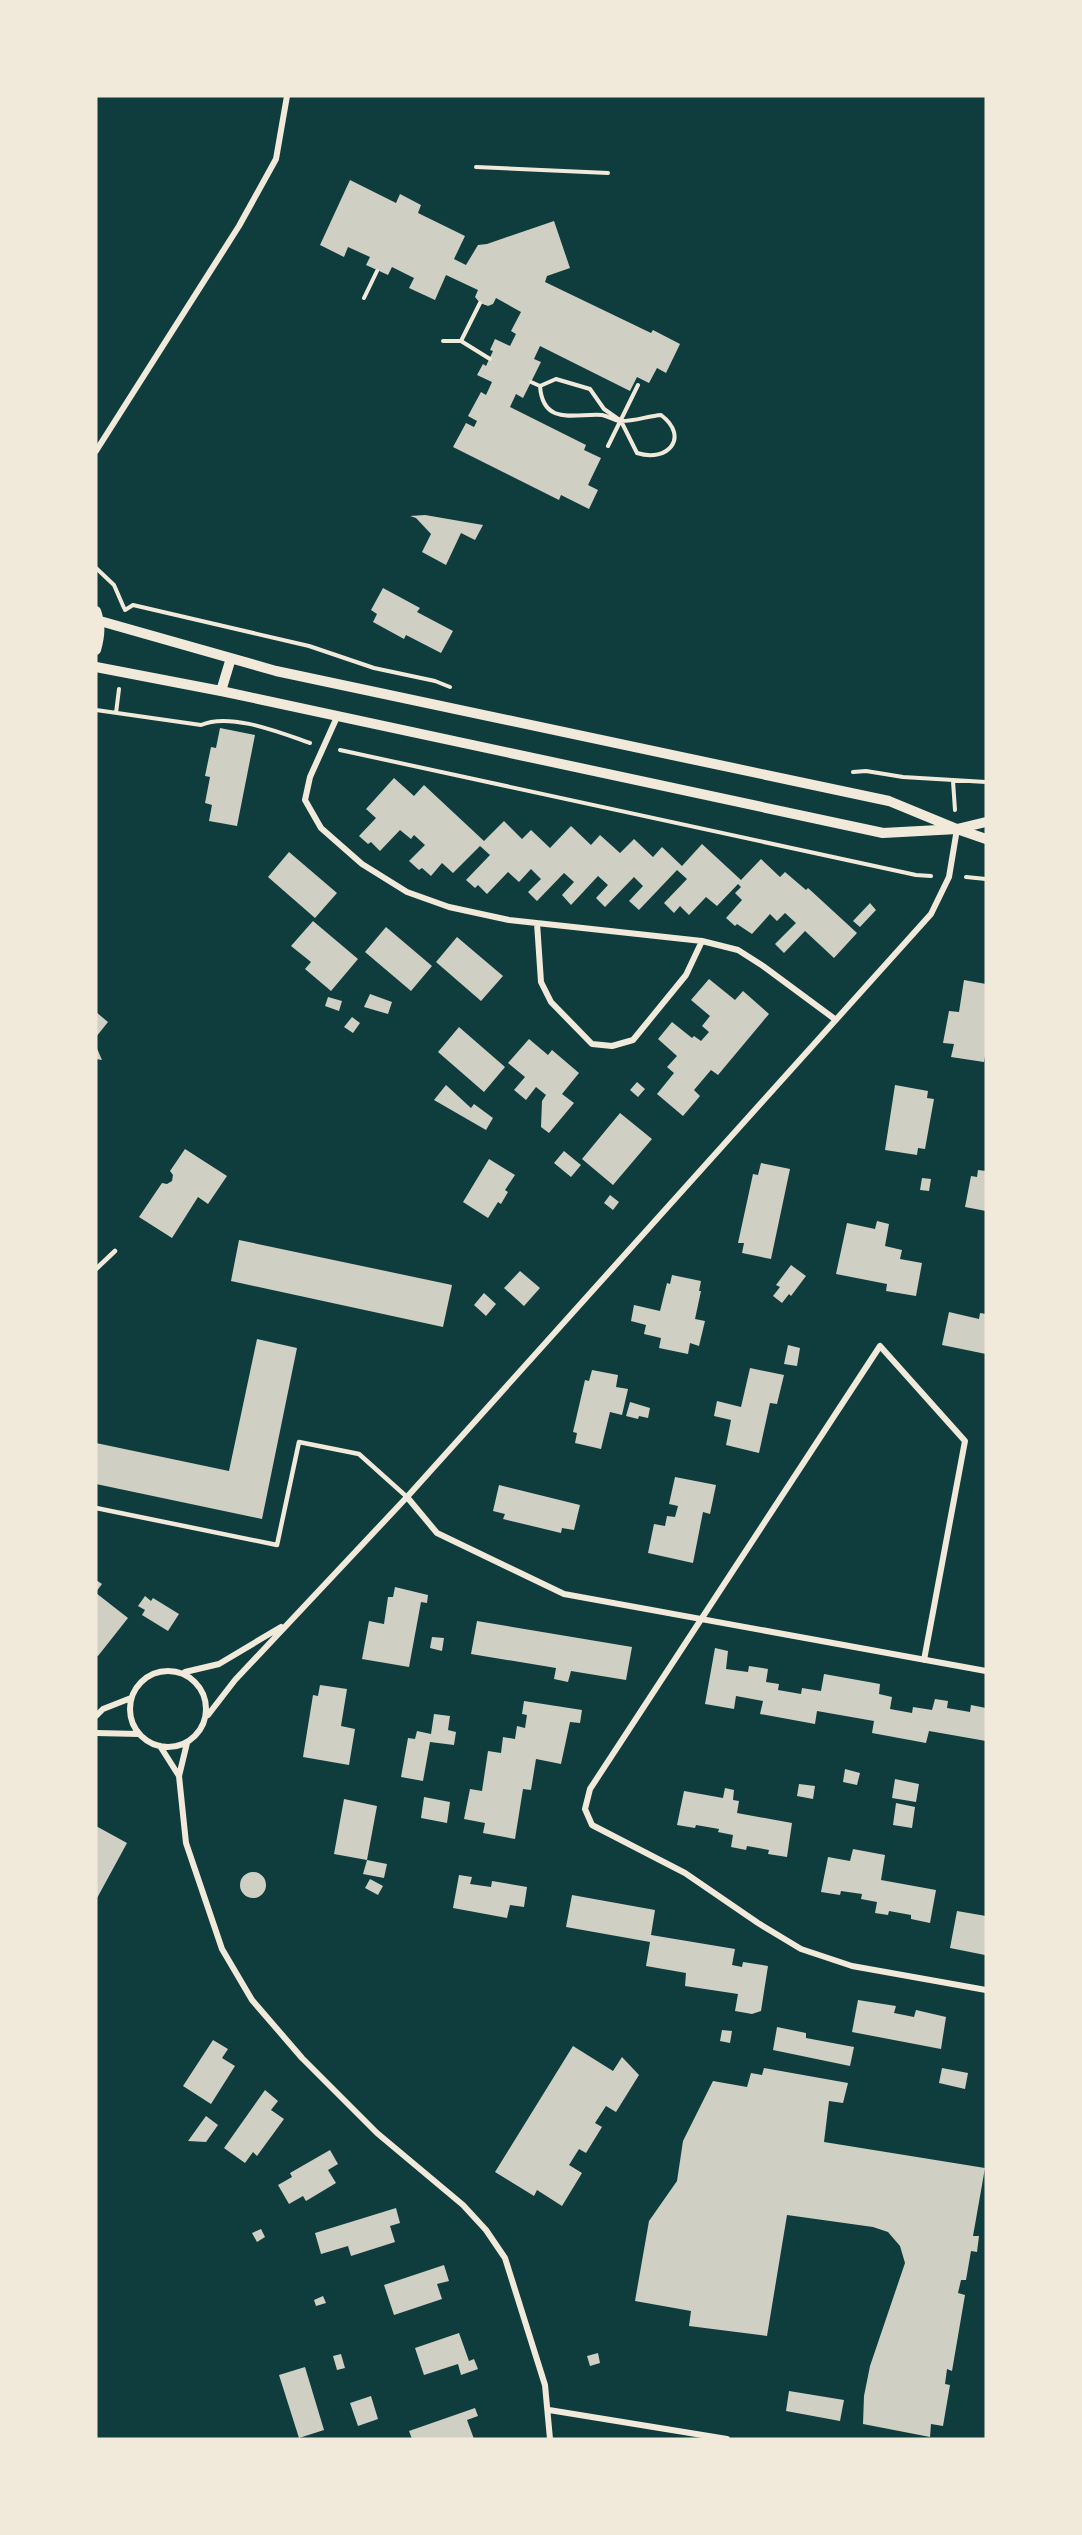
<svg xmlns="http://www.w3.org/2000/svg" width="1082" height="2535" font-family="Lato,sans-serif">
	<rect width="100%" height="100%" fill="#0f3d3e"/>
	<path fill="#cfcfc3" d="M350,180L396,203L400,194L421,205L418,213L465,236L454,259L466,265L478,245L487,244L554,221L570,268L547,276L545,282L651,333L653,330L680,344L666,373L657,368L649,383L637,377L630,391L540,346L534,359L541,362L523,398L516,394L510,407L586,445L584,450L601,458L588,485L598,490L589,509L561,495L559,500L453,447L466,423L474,427L477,421L468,416L481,392L486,395L492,382L477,375L483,364L486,366L493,351L490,350L495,339L510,346L516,334L511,331L521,312L496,298L493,304L488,306L480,303L475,297L478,290L446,275L435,300L409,288L414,278L392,267L388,275L366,265L370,257L348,247L344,257L320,245Z
		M425,515L483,525L475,540L461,533L446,565L422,552L431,534L416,518L410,516Z
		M383,588L420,608L417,612L453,631L441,653L406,635L404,639L373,622L377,614L371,610Z
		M220,728L255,735L237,826L209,821L212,805L205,803L210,777L205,776L211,747L216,748Z
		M394,778L414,796L424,785L484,841L504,821L522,839L531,830L550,848L571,826L591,845L600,835L620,853L634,839L653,857L662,847L682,866L702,844L741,880L761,859L780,877L785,872L806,890L808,888L857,933L834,958L805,931L784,953L775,944L796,923L785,913L777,921L770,914L752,934L737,924L735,926L726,918L742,900L735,893L741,887L738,884L717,906L706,897L689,915L680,906L674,913L664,903L687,879L677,870L639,910L629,901L643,886L634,877L605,907L596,898L608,885L598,876L571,905L562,895L574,882L564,873L537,901L528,892L541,879L531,869L519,882L508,872L487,894L478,885L475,888L466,880L490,855L480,846L453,873L442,863L431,876L422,868L419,870L409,861L425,845L414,835L411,839L400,830L380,851L371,842L368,844L359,836L376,818L366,809Z
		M289,852L337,893L315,918L268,877Z
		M870,903L876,910L860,927L853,921Z
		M313,921L358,959L331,991L305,969L311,962L291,946Z
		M386,927L432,966L411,991L365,952Z
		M457,937L503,976L481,1001L436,962Z
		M709,979L735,1000L743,991L769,1014L718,1075L711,1070L694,1090L700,1096L683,1116L657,1094L674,1073L667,1067L677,1056L658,1039L672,1022L692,1038L694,1036L701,1041L709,1032L702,1026L710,1016L691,1000Z
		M964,980L986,984V1050L984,1062L951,1057L954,1044L943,1043L949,1011L959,1012Z
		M370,994L392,1002L388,1014L364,1007Z
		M328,997L342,1001L339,1011L325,1006Z
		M96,1012L108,1022L96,1037Z
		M352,1017L360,1023L353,1033L344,1027Z
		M459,1027L505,1067L484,1092L438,1052Z
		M529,1039L548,1055L552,1050L579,1073L562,1094L574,1103L549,1133L541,1127L542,1101L546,1095L536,1087L526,1100L514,1090L525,1077L508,1063Z
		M96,1046L102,1060L96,1059Z
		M637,1082L645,1089L638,1097L630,1090Z
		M446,1085L471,1108L474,1104L493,1118L486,1130L434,1100Z
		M895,1085L928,1091L927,1098L934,1099L925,1149L918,1148L917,1155L885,1150Z
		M620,1113L652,1139L613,1185L582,1159Z
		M185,1149L227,1176L208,1204L198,1197L172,1238L139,1217L162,1183L167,1184L172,1181L173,1175L170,1171Z
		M564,1151L581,1165L571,1177L554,1163Z
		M489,1159L515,1175L505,1190L508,1192L501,1204L498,1202L488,1218L463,1202Z
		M761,1163L790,1169L771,1259L742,1253L744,1243H738L753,1174L758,1175Z
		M978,1170L986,1171V1211L965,1207L971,1176L977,1177Z
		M922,1178L931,1179L929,1191L920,1190Z
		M610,1195L619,1202L613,1210L604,1203Z
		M877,1221L889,1224L885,1246L902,1250L900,1259L922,1263L916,1296L886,1291L887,1284L836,1274L847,1223L875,1229Z
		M239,1240L452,1285L443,1327L231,1281Z
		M791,1265L806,1276L791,1296L789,1294L782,1303L773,1296L780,1287L776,1285Z
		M520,1271L540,1288L524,1306L504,1288Z
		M672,1275L701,1281L699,1291H701L695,1319L705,1321L699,1346L690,1343L688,1354L659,1348L661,1338L644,1334L646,1325L631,1321L634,1305L660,1311L667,1283L670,1284Z
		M484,1293L496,1304L486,1316L474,1305Z
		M949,1312L979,1319L980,1313L986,1314V1354L942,1345Z
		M257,1339L297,1348L262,1519L96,1484V1443L229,1471Z
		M788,1345L800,1348L797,1366L784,1364Z
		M750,1368L784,1375L777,1404L770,1403L759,1453L726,1445L731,1420L714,1416L717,1401L741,1407Z
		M592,1370L618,1375L616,1387L628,1389L622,1415L610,1412L601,1449L575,1443L577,1433L573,1432L585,1380L589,1381Z
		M630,1402L650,1408L648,1418L639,1416L638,1419L626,1416Z
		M675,1477L716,1485L710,1514L703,1512L693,1563L648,1553L654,1524L665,1526L667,1516L675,1517L678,1506L669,1504Z
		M499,1485L580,1505L574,1530L562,1528L561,1533L503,1519L505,1514L493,1511Z
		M96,1580L102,1584L96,1592Z
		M395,1587L428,1595L427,1603L421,1602L409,1667L362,1659L369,1621L384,1624L388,1597H393Z
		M96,1593L128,1618L98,1656L96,1655Z
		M145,1596L151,1601L153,1598L179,1614L168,1631L142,1615L145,1610L138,1606Z
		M477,1621L632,1647L626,1680L571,1671L568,1682L554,1679L556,1668L471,1654Z
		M432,1637L444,1638L442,1651L430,1648Z
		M715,1648L728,1651L726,1669L748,1672L749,1666L768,1669L766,1682L779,1684L778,1690L801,1694L802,1688L821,1691L824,1674L880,1684L879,1694L892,1697L890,1709L912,1713L913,1707L932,1710L935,1699L948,1701L947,1708L970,1712L971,1705L986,1708V1741L929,1731L926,1743L872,1733L874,1721L817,1711L815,1724L760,1714L763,1701L736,1696L734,1709L705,1704Z
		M320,1685L347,1689L341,1726L355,1729L349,1765L303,1757L313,1695L318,1696Z
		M524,1701L582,1710L580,1723L570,1722L561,1764L536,1759L531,1790L523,1789L515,1839L483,1833L485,1823L464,1819L470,1789L482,1791L488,1751L501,1753L503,1737L515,1739L517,1726L525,1728L527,1715L522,1714Z
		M434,1714L450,1716L448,1730L456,1732L454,1745L430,1742L423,1781L401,1777L408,1738L415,1739L417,1731L431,1734Z
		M845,1769L860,1773L857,1785L843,1782Z
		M895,1779L919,1784L916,1802L892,1798Z
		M799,1784L815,1786L813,1799L797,1796Z
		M725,1788L734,1790L733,1800L739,1801L737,1813L792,1823L787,1857L768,1854L769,1850L747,1846L746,1850L731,1847L733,1835L718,1832L719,1829L696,1825L695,1828L677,1825L684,1791L723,1798Z
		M424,1797L450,1802L447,1823L421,1818Z
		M344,1799L377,1806L367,1860L334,1854Z
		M896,1803L915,1807L912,1828L893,1825Z
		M96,1826L127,1843L96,1900Z
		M853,1849L885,1855L881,1880L936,1890L930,1923L911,1919V1915L889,1911L888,1915L875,1913L877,1902L861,1899L862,1894L841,1891L840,1895L821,1892L828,1857L850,1861Z
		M367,1860L387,1864L384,1878L363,1874Z
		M240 1885a13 13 0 1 1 26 0a13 13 0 1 1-26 0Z
		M459,1875L472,1877L470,1884L491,1887L492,1881L527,1887L524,1907L510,1905L507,1918L453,1908Z
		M370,1879L383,1886L378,1895L365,1888Z
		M572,1895L655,1910L651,1935L735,1949L732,1965L742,1967L743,1962L768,1966L761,2011L752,2014L735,2011L738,1994L685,1986L686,1973L646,1966L650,1942L566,1927Z
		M957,1911L986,1916L985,1955L950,1948Z
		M858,2000L896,2006L894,2013L914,2017L916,2010L946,2017L941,2049L852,2032Z
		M777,2027L806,2033V2038L854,2047L850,2066L773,2050Z
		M722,2030L732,2031L730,2043L720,2041Z
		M213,2040L228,2049L222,2058L235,2066L211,2104L183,2086Z
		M573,2046L613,2071L622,2057L639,2075L616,2112L606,2106L595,2123L602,2127L586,2153L579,2149L569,2165L582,2173L562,2206L537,2190L534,2196L495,2172Z
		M764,2068L848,2083L843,2103L829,2101L824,2142L985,2168L973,2236H979L977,2252L971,2251L966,2280H961L958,2293L965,2295L952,2371L947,2369L945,2384L950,2385L943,2426L931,2424L930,2437L863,2424L864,2396L870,2366L905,2263L900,2246L888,2232L873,2227L787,2215L767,2336L689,2326L691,2311L635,2301L649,2221L677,2181L683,2141L713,2081L747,2087L751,2073L762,2075Z
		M942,2068L968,2073L965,2089L939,2083Z
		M265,2090L278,2101L271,2110L284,2119L257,2156L253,2152L245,2163L224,2148Z
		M206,2116L218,2125L206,2142L188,2141Z
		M330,2150L338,2164L328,2170L336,2183L306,2201L303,2196L289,2204L278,2185L292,2177L290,2173Z
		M396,2208L400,2223L390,2226L395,2242L351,2256L348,2246L321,2254L315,2233Z
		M261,2229L265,2237L257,2242L252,2233Z
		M444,2265L449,2281L437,2284L442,2299L394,2315L384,2285Z
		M323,2296L326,2303L316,2306L314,2300Z
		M459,2333L469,2361L474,2359L478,2369L461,2375L458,2364L424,2375L415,2348Z
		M598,2353L600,2363L590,2366L587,2356Z
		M341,2354L345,2368L337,2370L333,2356Z
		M305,2367L324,2430L299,2438L279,2375Z
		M789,2391L844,2400L840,2421L786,2411Z
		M371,2396L378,2419L358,2426L350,2403Z
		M475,2408L478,2416L467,2420L474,2439H412L409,2431Z"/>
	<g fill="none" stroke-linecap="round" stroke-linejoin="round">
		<path stroke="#f1e9da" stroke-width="4" d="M476,167L608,173
			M364,298L377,271
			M443,341H461L490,359
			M461,341L480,303
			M531,382L540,386L556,379L590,389L604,409L621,421L637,453C668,463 690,437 661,415C648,416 632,422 619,421C613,420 608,416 602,415C576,413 543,427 540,386
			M608,446L638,385
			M96,568L114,585L124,608
			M125,610L133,605L309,646L374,668L435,681L450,687
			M96,710L201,725C230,712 281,733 310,743
			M116,713L119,689
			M340,750L916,875L931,876
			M853,772L866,771L903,777L986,782
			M953,781L955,810
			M966,877L986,879"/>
		<path stroke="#f1e9da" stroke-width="4.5" d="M96,1269L115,1251
			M96,1508L277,1545L299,1442L359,1454L407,1497"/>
		<path stroke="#f1e9da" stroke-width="6" d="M96,451L239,226L276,159L287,96
			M337,717L310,777L305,800L321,828L362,864L407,892L449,907L509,920L702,941L738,950L763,966L836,1020
			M537,923L541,982L551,1002L592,1044L612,1046L633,1040L686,975L702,941
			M407,1497L437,1533L564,1594L986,1671
			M924,1660L965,1441L880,1346L590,1789L585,1809L592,1825L685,1873L758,1923L801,1949L852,1966L986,1990
			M130 1709a38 38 0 1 1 76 0a38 38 0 1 1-76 0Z
			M185,1672L219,1664L281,1627
			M208,1715L235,1680L407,1497L931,914L949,877L957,829
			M96,1716L103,1709L131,1698
			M96,1733L139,1734
			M187,1743L179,1776L186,1843L222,1949L252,2000L302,2058L377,2133L463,2205L486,2230L505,2258L545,2385L550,2439
			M160,1746L179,1776
			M549,2410L727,2439"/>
		<path stroke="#f1e9da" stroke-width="10" d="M96,611C101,625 100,636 96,650
			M100,621L276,671L889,801L957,829L986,839
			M96,667L221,691L883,833L957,829L986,822
			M221,691L231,658"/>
	</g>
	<rect width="1082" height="2535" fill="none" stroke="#f1e9da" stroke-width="195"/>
</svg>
